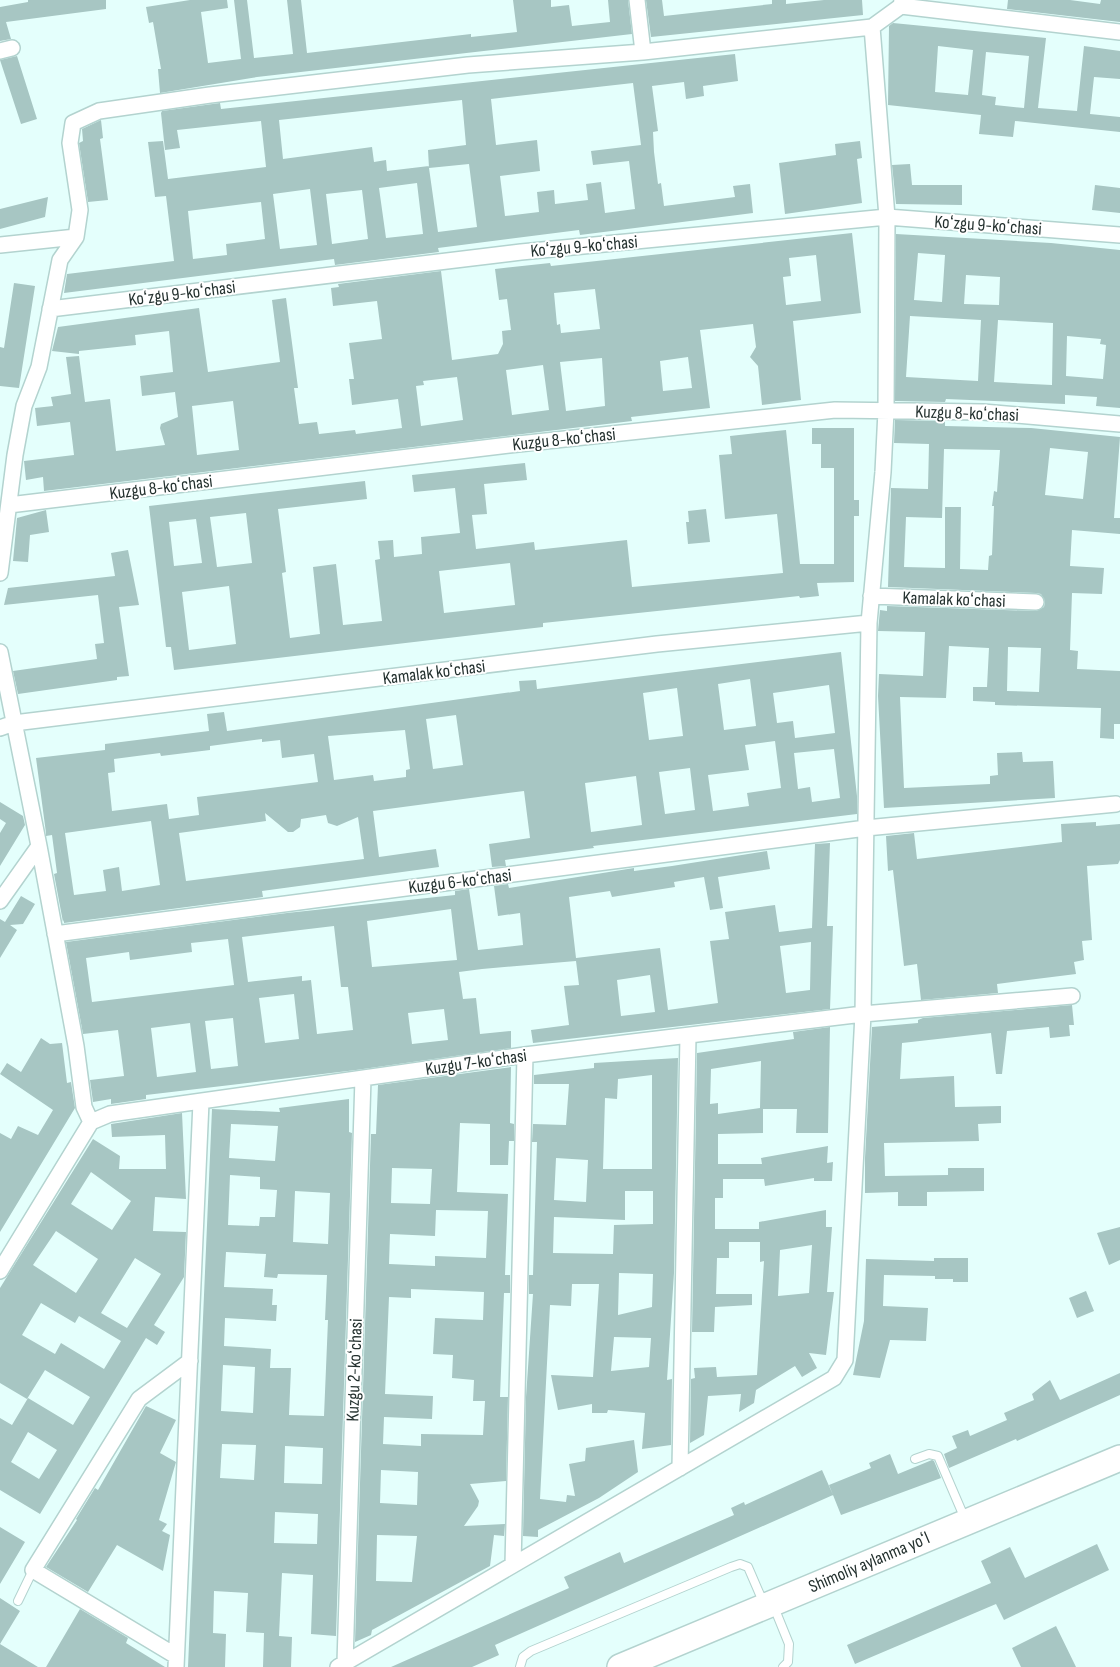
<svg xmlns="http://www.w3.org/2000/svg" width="1120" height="1667" font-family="'Sofia Sans Condensed',sans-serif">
	<rect width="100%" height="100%" fill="#e4fffc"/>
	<path fill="#a7c6c3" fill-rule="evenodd" d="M28,0H106V9L6,22L11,39L0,41V7L28,2Z
		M190,0H227L228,8L201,12L208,63L241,59L234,0H247L254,58L293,54L287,0H301L307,53L471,34V37L517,32L513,0H551V7L569,5L572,26L610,22L608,0H628L632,34L257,77L160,93L158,69H161L153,22L149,23L146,7Z
		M646,0H662L664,16L772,4V0H786V4L824,0H862L863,15L651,37Z
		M1008,0H1070L1100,4L1101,0H1120V22L1007,9Z
		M893,23L1046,38L1038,108L1077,111L1084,46L1120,51V79L1094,77L1090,114L1120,117V132L1015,121L1013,137L979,134L981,115L888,105L889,26ZM938,46L973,50L968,95L935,92ZM986,52L1029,56L1024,108L995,105L996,97L982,95Z
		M735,54L738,81L703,86L704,96L686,99L684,82L652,86L658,131L653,132L654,152L658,184L661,183L664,206L735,197L733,186L750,184L753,213L580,235L579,230L438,248L439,252L335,265L334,259L64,293L67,274L174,261L166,196L155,197L148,142L163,141L168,179L266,167L261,121L177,130L180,148L165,150L161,113L162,111L220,103L221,109ZM633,83L641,145L591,151L593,165L629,161L635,209L605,213L601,182L586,184L588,200L555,204L554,190L537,192L539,212L505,216L500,176L540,171L537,140L496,145L491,99ZM462,100L466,145L428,150L429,168V166L387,171L386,160L374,162L372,147L283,159L279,120ZM469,164L477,227L438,232L429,168ZM417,183L423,234L386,238L379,188ZM310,189L317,245L280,249L273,194ZM362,190L368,239L332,244L326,194ZM261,202L265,239L226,244L227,255L193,259L188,211Z
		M17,56L37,119L21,124L0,60Z
		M101,120L103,138L100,139L108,200L88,202L79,143L83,141L82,129Z
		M860,141L862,158L857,159L862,203L785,214L779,163L836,155L835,144Z
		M910,164L912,185H962V205L896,204L892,165Z
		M1095,185L1120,188V213L1092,210Z
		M48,197L45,217L0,229V209Z
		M852,233L861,313L793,321L801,400L762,405L758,366L750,357L756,347L753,324L700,330L710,408L631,417L632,421L44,491L43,477L26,480L24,461L74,455L70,422L37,426L35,408L53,406L51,397L71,394L66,357L79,356L85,402L110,399L116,451L165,445L160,428L161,424L178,417L175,392L142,396L140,376L173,372L169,331L135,335L136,345L79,351V354L52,351L58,327L199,308L208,372L280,362L272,300L286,298L298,388H294L299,424L317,422L319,434L355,430L356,434L402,428L398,399L352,405L349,379H354L349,343L382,339L377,301L333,306L331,288L339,287L338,284L441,271L452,360L498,354L503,344L502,331L511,330L507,299L499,300L495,269L550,263L551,266ZM816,255L821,301L786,305L783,277L791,276L789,258ZM595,289L600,329L561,333L560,324L557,325L554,293ZM688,357L692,388L663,391L660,361ZM602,358L605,406L566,411L560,362ZM543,365L549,410L512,415L506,370ZM457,377L463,420L421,426L416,386L424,385L423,381ZM233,401L239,450L197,455L192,406Z
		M896,234L1051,243L1120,250V408L1096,406L1097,397L1065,395V404L946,399L945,402L895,401ZM918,253L945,255L942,302L914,300ZM966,275L1000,277L999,305L964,304ZM910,316L981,320L978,381L906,377ZM998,320L1053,323L1052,385L994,382ZM1067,336L1101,339L1100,344L1106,345L1103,379L1066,376Z
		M14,283L35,286L19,388L0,386V347L4,348Z
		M895,420L945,421V426L1031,428L1120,437L1114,518H1120V534L1072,530L1070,566L1104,568L1102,594L1072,593L1070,650L1078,651L1077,669L1120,671V724H1114V739L1100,738L1101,708L995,705V702L973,701V687H987L989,648L949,646L946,698L900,697L904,788L990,784V776L998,775L997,753L1022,752L1023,762L1053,761L1055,798L884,808L878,696L879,674L923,676L925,632L878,631L880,610L887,611V606L1036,611L1044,607L1045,602L1041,594L1036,593L888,587L891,488L928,489L929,444L894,443ZM1050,448L1088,452L1083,499L1045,495ZM944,449L1000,450L997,492L994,491L992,506H994L992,555L989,556L988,570L960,569L961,507H945V568L904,567L906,517L942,518ZM1008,647L1041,648L1039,692L1007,691Z
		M812,428H854V500H859V516H854V582L817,583L819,596L800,598L799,596L543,623V627L174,670L171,647H166L149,506L365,481L367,499L278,509L286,572L282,573L290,638L320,634L313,567L336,564L343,625L382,621L375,560L380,559L378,541L393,540L394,557L422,554L421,537L460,533L455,488L414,492L412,475L525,463L527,480L484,484L487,514L472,515L476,549L534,542L535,550L627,540L632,587L783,573L777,514L725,519L719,455L732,454L730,436L786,430L800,564H834V468H821V444H812ZM246,513L252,563L217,567L210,517ZM196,519L202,563L174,566L169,522ZM510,563L515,605L444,613L439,571ZM229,586L236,644L189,650L182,592Z
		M706,509L710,542L688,544L686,522H689L688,511Z
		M46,510L49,532L30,535L28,562L13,561L17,518Z
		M128,550L139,605L119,607L129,676L117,677V680L18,694L13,671L97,659L95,644L104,643L98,595L4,605L8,588L115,576L111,553Z
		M841,652L857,796V814L593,846L594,848L505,860L506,866L492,867L489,844L530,838L524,791L373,811L379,857L436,849L439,867L262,891L263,897L64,923V920L63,922L54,874L57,873L52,835L46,836V833L36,758L105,750V744L209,731L207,714L224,712L227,731L520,691L519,681L536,680L537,689ZM750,679L756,726L724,730L718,684ZM829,685L835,733L795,738L793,721L777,723L773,693ZM677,688L683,736L649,740L643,693ZM456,715L463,765L433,769L426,719ZM405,730L410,769L406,770V777L374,781L373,775L334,780L328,736ZM262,739V742L280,740L282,758L314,754L318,782L197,797L199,815L169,819L167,804L112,811L108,773L115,772L114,759L160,753L161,756L210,750V746ZM775,741L781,788L747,793L749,806L713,811L708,775L749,770L745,745ZM834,749L840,798L812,802L810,787L798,789L794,753ZM690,768L695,810L665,814L659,772ZM636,776L642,825L591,832L585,783ZM265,813L288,832H293L300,827L301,819L326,815L328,823L337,826L358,817L364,859L186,881L179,833L266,821ZM151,821L160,885L122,891L119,867L103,870L106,891L74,895L65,833Z
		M0,802L23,816L25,825L0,866V833L6,823L0,819Z
		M1096,822V826L1120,824V860L1118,864L1087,866L1092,940L1082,941L1084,960L1074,962L1076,974L997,984L998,993L921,1000L917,964L904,966L893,870L888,871L886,836L914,833L917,859L1062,842L1061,824Z
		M830,843L827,926H833L830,1009L533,1043L531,1030L569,1025L564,986L579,985L576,961L482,969L459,972L463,999L476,998L480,1034L511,1031V1048L356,1070L146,1095V1099L111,1104V1099L93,1102L90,1080L124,1076L118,1030L83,1034L66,942L287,913L455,895V891L469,889L478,950L523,945L520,913L498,916L494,886L508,884L509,888L634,868V871L672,866L767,851L770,869L718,877L723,908L710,910L704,877L674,882L675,887L612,897L610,891L569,897L576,958L660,948L668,1010L718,1003L710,941L729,939L725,912L775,905L779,932L812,928L815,844ZM451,909L457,960L372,967L367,921ZM334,926L341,987H348L353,1030L317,1034L311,980L302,981V976L248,982L242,937ZM228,939L234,985L92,1002L86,958L129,952L130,960L192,952L191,943ZM811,942L810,990L786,993L780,946ZM650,975L655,1012L621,1016L617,980ZM294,994L299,1039L265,1043L259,998ZM444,1009L448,1040L412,1044L408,1013ZM233,1018L238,1066L211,1069L205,1021ZM190,1023L196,1072L157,1077L151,1028Z
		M21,896L35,904L23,924L10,925L17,930L0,958V919L5,922Z
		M1072,1005L1074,1025H1069L1070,1036L1050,1038L1049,1027L1007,1031L1002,1074H996L991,1033L902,1043L900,1079L954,1076L955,1107L1001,1106V1123L978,1124L979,1141L884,1143L885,1176L948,1175V1168H984V1191L927,1192V1206H898V1192L865,1193V1158L872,1027L918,1023V1020L923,1018Z
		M830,1027L828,1133H796L797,1109H763V1133L718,1134V1164H762L761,1158L828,1146L827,1163L833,1162L832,1181H814V1178L765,1186L764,1179H723V1198H715V1229H759V1222L826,1210V1227H832L827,1292H834L826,1355L809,1353L817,1368L802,1377L795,1366L756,1390L754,1403L739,1412L741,1394L708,1396L704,1435L690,1443L691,1379L695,1378L694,1368L716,1367L717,1377L757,1375L764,1261L760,1262V1242H729V1258H717L716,1294H752V1305L715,1307L714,1332H692L697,1053L794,1039L793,1032ZM761,1061L760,1108L718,1114V1103L710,1104L711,1069ZM812,1245L809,1293L778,1296L780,1250Z
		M41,1038L50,1044L62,1043L67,1083L71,1082L75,1108L0,1232V1133L11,1139L18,1126L38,1135L53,1110L0,1074L7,1063L21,1072Z
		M678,1058L674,1273L667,1380L672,1379L671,1445L642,1449L645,1413L608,1410L607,1413H592V1404L558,1410L551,1375L593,1377L599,1284H572L571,1306L550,1305L540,1499L566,1502L567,1495L575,1496L569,1464L585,1461L586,1448L634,1440L638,1472L599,1498L538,1530V1537L523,1536L526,1397L533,1294H529V1275H533L537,1142H532L533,1124L566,1125L569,1084H534V1075L594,1068V1063ZM652,1075V1169H603L605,1098L617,1099L618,1079ZM556,1158L588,1160L586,1202L554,1200ZM625,1191H653V1224L614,1225L613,1254L553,1253L554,1217L625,1220ZM619,1273L653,1274L652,1307L618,1315ZM614,1337L651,1338L649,1367L611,1371Z
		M511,1067L510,1123L514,1124V1141H509L508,1165H490V1124L460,1123L457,1192L508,1194L505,1275H510V1293H504L500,1397H508L506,1481L470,1484L479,1501L478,1506L464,1526L505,1524L504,1536L494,1535L490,1566L372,1630L371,1635L355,1642L371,1134H376L378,1085ZM392,1168L432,1169L430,1204L391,1203ZM436,1210L488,1211L486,1258L435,1256V1266L389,1264L390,1234L435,1236ZM411,1289L484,1292L483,1320L435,1318L433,1354L453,1355L452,1378L474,1380L473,1401H485L483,1435L421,1434V1446L383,1444L384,1417L432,1419L433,1396L385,1394L389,1297L411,1298ZM381,1470L418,1472L417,1505L380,1503ZM377,1535L417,1536L412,1582L376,1581Z
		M349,1099V1132L352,1133L336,1636L311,1634L313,1575L282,1573L279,1636L292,1637L291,1667H263L264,1633L246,1632L248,1593L214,1591L213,1633L226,1634L225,1667H188L212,1109L280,1112L279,1108ZM231,1124L278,1126L275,1161L229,1158ZM230,1175L260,1177V1189L277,1190L275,1217H260L259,1226L228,1225ZM295,1191L330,1193L328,1244L293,1242ZM226,1252L266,1254L264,1277L277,1278L278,1274L327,1275L325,1320H328L324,1416L289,1415L291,1368H270L271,1349L224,1346L225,1318L276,1321L277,1305H272L273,1289L224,1287ZM223,1365L255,1367L253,1413L221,1411ZM222,1444L256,1445L254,1480L220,1478ZM285,1446L323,1448L322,1484L284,1483ZM275,1512L318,1514L317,1544L274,1543Z
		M182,1113L186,1199L155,1197L153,1231L186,1232L184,1277L154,1325L165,1332L157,1345L146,1338L40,1514L0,1490V1418L12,1425L28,1398L73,1425L90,1397L45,1370L27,1399L0,1383V1288L93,1139L120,1156L119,1169H166L165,1135L112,1137L111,1124ZM91,1172L131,1201L112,1230L71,1204ZM56,1231L98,1259L76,1293L33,1265ZM135,1258L161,1274L127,1328L101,1313ZM41,1303L75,1323L79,1316L121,1341L104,1369L61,1343L55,1354L22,1335ZM28,1432L57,1450L39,1479L11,1462Z
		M1120,1227V1260L1109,1265L1097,1233Z
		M934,1258H968V1282H953V1279H935V1276L884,1275L883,1306L928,1308L926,1341L890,1340L880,1378L853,1375L864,1321L866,1259L934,1261Z
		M1086,1291L1094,1311L1077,1318L1069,1298Z
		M1120,1373V1395L1017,1441L1016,1439L949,1468L944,1454L957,1448L952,1436L968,1430L970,1436L1007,1420L1004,1413L1034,1400L1032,1394L1050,1380L1060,1400Z
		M146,1406L176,1420L160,1453L176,1462L159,1520L167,1524L162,1531L170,1535L163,1571L117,1545L88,1592L46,1567L77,1520L76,1519L95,1488L98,1490Z
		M890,1454L898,1474L932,1460L934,1461L941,1478L841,1515L829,1485L871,1468L869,1463Z
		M822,1470L833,1495L495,1645L499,1655L472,1667H391L569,1588L564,1577L620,1552L624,1563L734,1515L731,1508L744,1502L745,1505Z
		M0,1527L25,1542L0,1584Z
		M1097,1544L1109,1570L1004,1620L996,1604L855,1664L847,1645L991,1583L981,1561L1010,1547L1025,1578Z
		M0,1598L20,1611L0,1644L38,1667H0Z
		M80,1609L128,1638L126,1643L165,1667H46Z
		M1056,1626L1076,1667H1021L1012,1648Z"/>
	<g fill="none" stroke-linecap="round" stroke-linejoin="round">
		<defs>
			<path id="service" d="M915,1459L929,1454L938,1456L965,1519
				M18,1601L33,1570
				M774,1607L789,1644L788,1662L783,1667
				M520,1667L523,1657L531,1651L731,1567L740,1564L748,1567L764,1604"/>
			<path id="minor" d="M637,0L643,52
				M901,6L1120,32
				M0,51L12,48
				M0,245L76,237
				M50,309L521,252L887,217L1120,235
				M9,505L509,445L835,410L983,412L1120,424
				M0,573L15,455L24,406L39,367L60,260L76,237L80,210L70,143L73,123L99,111L210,95L468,65L643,52L872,27
				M871,596L1036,602
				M0,652L39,846L76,1046L84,1107L91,1122
				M0,728L14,723L657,644L869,623
				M0,901L39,846
				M55,934L866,828L1116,804
				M91,1122L110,1114L525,1055L863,1014L1072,996
				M0,1271L91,1122
				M680,1468L688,1036
				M513,1565L525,1055
				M176,1656L33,1570L139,1399L190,1361
				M345,1663L363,1078
				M176,1667L201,1102
				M338,1667L834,1378L845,1360L863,1014L869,623L883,472L886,411L887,217L872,27L901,6L902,0"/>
			<path id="primary" d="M620,1667L1120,1458"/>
		</defs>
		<use href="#service" stroke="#b3d3cf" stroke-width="10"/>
		<use href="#minor" stroke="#b3d3cf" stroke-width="18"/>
		<use href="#primary" stroke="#b3d3cf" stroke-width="28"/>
		<use href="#service" stroke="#fff" stroke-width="8"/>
		<use href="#minor" stroke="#fff" stroke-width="15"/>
		<use href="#primary" stroke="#fff" stroke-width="25"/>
	</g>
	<g text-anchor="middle" stroke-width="4" stroke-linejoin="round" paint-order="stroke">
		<g font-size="18" fill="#23302e" stroke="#fff">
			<text transform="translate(988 225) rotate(4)" y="6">Koʻzgu 9-koʻchasi</text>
			<text transform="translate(584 246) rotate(-5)" y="6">Koʻzgu 9-koʻchasi</text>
			<text transform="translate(182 293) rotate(-7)" y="6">Koʻzgu 9-koʻchasi</text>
			<text transform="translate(967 413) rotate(2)" y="6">Kuzgu 8-koʻchasi</text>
			<text transform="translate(564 439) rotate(-6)" y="6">Kuzgu 8-koʻchasi</text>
			<text transform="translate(161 487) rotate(-7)" y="6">Kuzgu 8-koʻchasi</text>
			<text transform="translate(954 599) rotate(2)" y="6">Kamalak koʻchasi</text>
			<text transform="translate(434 672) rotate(-7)" y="6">Kamalak koʻchasi</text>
			<text transform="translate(460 881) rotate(-7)" y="6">Kuzgu 6-koʻchasi</text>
			<text transform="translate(476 1062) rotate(-8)" y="6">Kuzgu 7-koʻchasi</text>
			<text transform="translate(354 1370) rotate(-88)" y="6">Kuzgu 2-koʻchasi</text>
			<text transform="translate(869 1562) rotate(-23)" y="6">Shimoliy aylanma yoʻl</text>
		</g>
	</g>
</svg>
